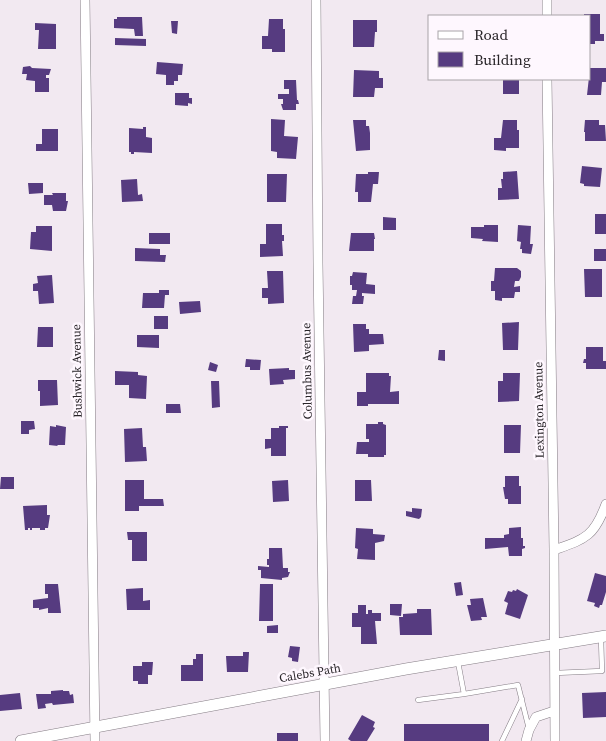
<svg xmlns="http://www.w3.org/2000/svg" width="606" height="741" font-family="'Source Serif 4',serif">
	<rect width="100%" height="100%" fill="#f2e9f1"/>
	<path fill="#563b80" d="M584,14H600V34H604V41H595V44H590V16H584Z
		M117,17H142L143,36H135L134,29L114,28V19H117Z
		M269,19H283V29H285V52H272V49H262V36H268Z
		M353,20H377V32H375L374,47H353Z
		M171,21H178L177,34L172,33Z
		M35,23L56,24V49H38L39,30H35Z
		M115,38L146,39V46L115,45Z
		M157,62L183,64L182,75H178V81H174V85H166V75L156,74Z
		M30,66L32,68L51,69L49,75H46V78H49V92H35V81L26,80L27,74H22L23,67Z
		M590,68H606V82H602L601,95H587Z
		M354,70L379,71V78H383V88H375L374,97H353Z
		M503,79H519V94H503Z
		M284,80H296L297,100H298L299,104H296V110H283L281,104H283V99H278V94H289V89H284Z
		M175,93H189V98H192V104L188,103V106L175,105Z
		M271,119L285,120L284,136L298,137L296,159L277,158V152L271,151Z
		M353,120H366V126H369L370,133V150L356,151Z
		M503,120H517V130H519V148H506V151L494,150V138H501Z
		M585,120H599V125H605L606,141H585V132H584Z
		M143,127H146V137L152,138V153L134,152V154H131V152H129V128L143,129Z
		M42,129H58V151H36V144H42Z
		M582,166L602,168L600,187L584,186V184L580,183Z
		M517,171L519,199L498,200V188H502L501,179H503V172Z
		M368,172H379L378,184H373L371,202H358V192H355L356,174H368Z
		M267,174H287L286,202H267Z
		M137,179L138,195L142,194L143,201L122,202L121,180Z
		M28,183H43V193L29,194Z
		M52,193H66V201H68L66,211H53L52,205H44V195H53Z
		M595,214H606V234H595Z
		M383,217L396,218V230H383Z
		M266,224H282V235H284V241H282L283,256L260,257V244H266Z
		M484,225H498V242L482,241L483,239L471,238V227H484Z
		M518,225L531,226L530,244H533L531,254L522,253V249H520L521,242L517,241Z
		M36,226H52V251L30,249L31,232H36Z
		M149,233H170V244H149Z
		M351,233H374L375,239H374V251H349Z
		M135,248L160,249V255H166L165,262L135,261Z
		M594,249H606V261H594Z
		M495,268H517L521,271V277L519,281H515L514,287L520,286V292H515L514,298H502V301L495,300V291H491V281H494Z
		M584,269H602V297H585Z
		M267,271H283L284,303L268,304V298H262V288H268Z
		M353,272L367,273L366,284L375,285V294L362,293V296H364L363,304H352L353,296H356L357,290H352V285H350V276H352Z
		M52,275L54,303L39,304L38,291H33V284L38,283L37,276Z
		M159,290H169V295H165L164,308H142L143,293H159Z
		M200,301L201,312L180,314L179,302Z
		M154,316H168V329H154Z
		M519,322L518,350H503L502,323Z
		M353,324H366V329H369V334H383L384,344L369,345V351L354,352Z
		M38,327H53V347H37Z
		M137,335H159V348L137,347Z
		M586,347H603V361H606V369H586V363H583L584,359H586Z
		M439,350H445V361L438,360Z
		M246,359L261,360L260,370H250V367H245Z
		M210,362L218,365L216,372L208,370Z
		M289,368V370H295V379L283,380L284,384L270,385L269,369Z
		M115,371L138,372V375L147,376L146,399L129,398V385H115Z
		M366,373H389V376H391L390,392L399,391V404H368V406H357V392H366Z
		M503,373H520L519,401L498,402V381H503Z
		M38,380H57L58,405L40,406V391H38Z
		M211,381H219L220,407L212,408Z
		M166,404H180L181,413H166Z
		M21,421H34L35,429L29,430V434H21Z
		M378,422H383V424L386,425V455H384V457H368V454H356L357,442H369V439H366V424H378Z
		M56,425L66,427L65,445H57L58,446L49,445L50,426L56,427Z
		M504,425H521L520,453H504Z
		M279,426H288V428H286V456H271V448L265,449V439H271V428H279Z
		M142,428L143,447H146L147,461L125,462L124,429Z
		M505,476H519V486H521V504H508V499H505L503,487H505Z
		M1,477H14V489H0Z
		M125,480H144V499H163L164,506H139V511H125Z
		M288,480L289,501L273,502L272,481Z
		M355,480H371L372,501H355Z
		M47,505V515H50L48,528H45V530H40V528H32V530H30V528H28V530H25L23,506Z
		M412,508L422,509L421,517L419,519L406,516V511L412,512Z
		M521,527V538H523V546H525V548L522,549V556H509L508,547L485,549V538H504V535L509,534V528Z
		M356,528L373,529V534L385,535L384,541L375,543V560L357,559L358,549L355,548Z
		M127,532H147V561H132V540H128Z
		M269,548H282L283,568H288V572H290L288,577L282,578V580L261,578V570H258V566L269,567V565H267V559H269Z
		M595,573L606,576V592L602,605H600L599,608L594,606L595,603L587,601Z
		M461,582L463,595L456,596L454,583Z
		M45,584H58L61,613H48V608L39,610V608H33V600L48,598V594H45Z
		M260,584H273V621H259Z
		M143,588V601L150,600V610H127L126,589Z
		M517,589L528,595L520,619L505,614L508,603L504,601L508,591L512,592L513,590L516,591Z
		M483,598L487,617H481L482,620L471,621L467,605H471L470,599Z
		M390,604H402L401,616L390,615Z
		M358,605H366V614H368V610H372V613H381V621H375L377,644H361V627H352V613H358Z
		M417,609H431L432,635H400L399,617H403V614L417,613Z
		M278,625V633H267V626Z
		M290,646L300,647L298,662L292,661V658L288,657Z
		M243,652H249L248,672H227L226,656H243Z
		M196,654H203V681H181V665H193V659H196Z
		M142,662H153L152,675H148V684H138V681H133V666H142Z
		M63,690V691H69L70,695L73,694L74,703L53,705L52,703L45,704L46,708L38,709L36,694H51V691Z
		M606,692V717L583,718L582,693Z
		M20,693L22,709L0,711V695Z
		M362,715L375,722L373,727L375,728L367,741H351L348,739Z
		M404,724H489V741H404Z
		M277,733H298V741H277Z"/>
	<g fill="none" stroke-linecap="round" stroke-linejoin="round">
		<defs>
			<path id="service" d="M458,662L464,694L518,685L529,729
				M555,673L602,671L601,638
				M418,700L464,694
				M502,741L522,699"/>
			<path id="minor" d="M85,0L95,741
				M316,0L318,263L325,741
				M547,0V16
				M547,79L554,550L555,741
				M554,550C585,539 594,537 606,504
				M526,741L529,730L536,717L554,711"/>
			<path id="tertiary" d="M21,741L406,669L606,636"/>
		</defs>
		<use href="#service" stroke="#847c84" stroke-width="5.5"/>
		<use href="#minor" stroke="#847c84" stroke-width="10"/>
		<use href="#tertiary" stroke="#847c84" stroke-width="12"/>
		<use href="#service" stroke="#fff" stroke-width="4.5"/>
		<use href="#minor" stroke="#fff" stroke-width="9"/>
		<use href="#tertiary" stroke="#fff" stroke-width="11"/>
	</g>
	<g text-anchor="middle" stroke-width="5" stroke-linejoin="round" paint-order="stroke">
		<g font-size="12" fill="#282428" stroke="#fef7fe">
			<text transform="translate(77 371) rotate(-91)" y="4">Bushwick Avenue</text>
			<text transform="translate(307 371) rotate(-91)" y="4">Columbus Avenue</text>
			<text transform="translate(539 410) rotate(-91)" y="4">Lexington Avenue</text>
			<text transform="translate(310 673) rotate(-10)" y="4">Calebs Path</text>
		</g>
	</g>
	<rect x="428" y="15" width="162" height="65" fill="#fef7fe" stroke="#a8a3a8"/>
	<rect x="438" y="31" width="25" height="8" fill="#ffffff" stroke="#a8a3a8"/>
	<text x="474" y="40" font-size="15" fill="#282428">Road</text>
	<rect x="438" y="52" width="25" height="15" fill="#563b80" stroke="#a8a3a8"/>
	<text x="474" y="65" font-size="15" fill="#282428">Building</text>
</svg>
